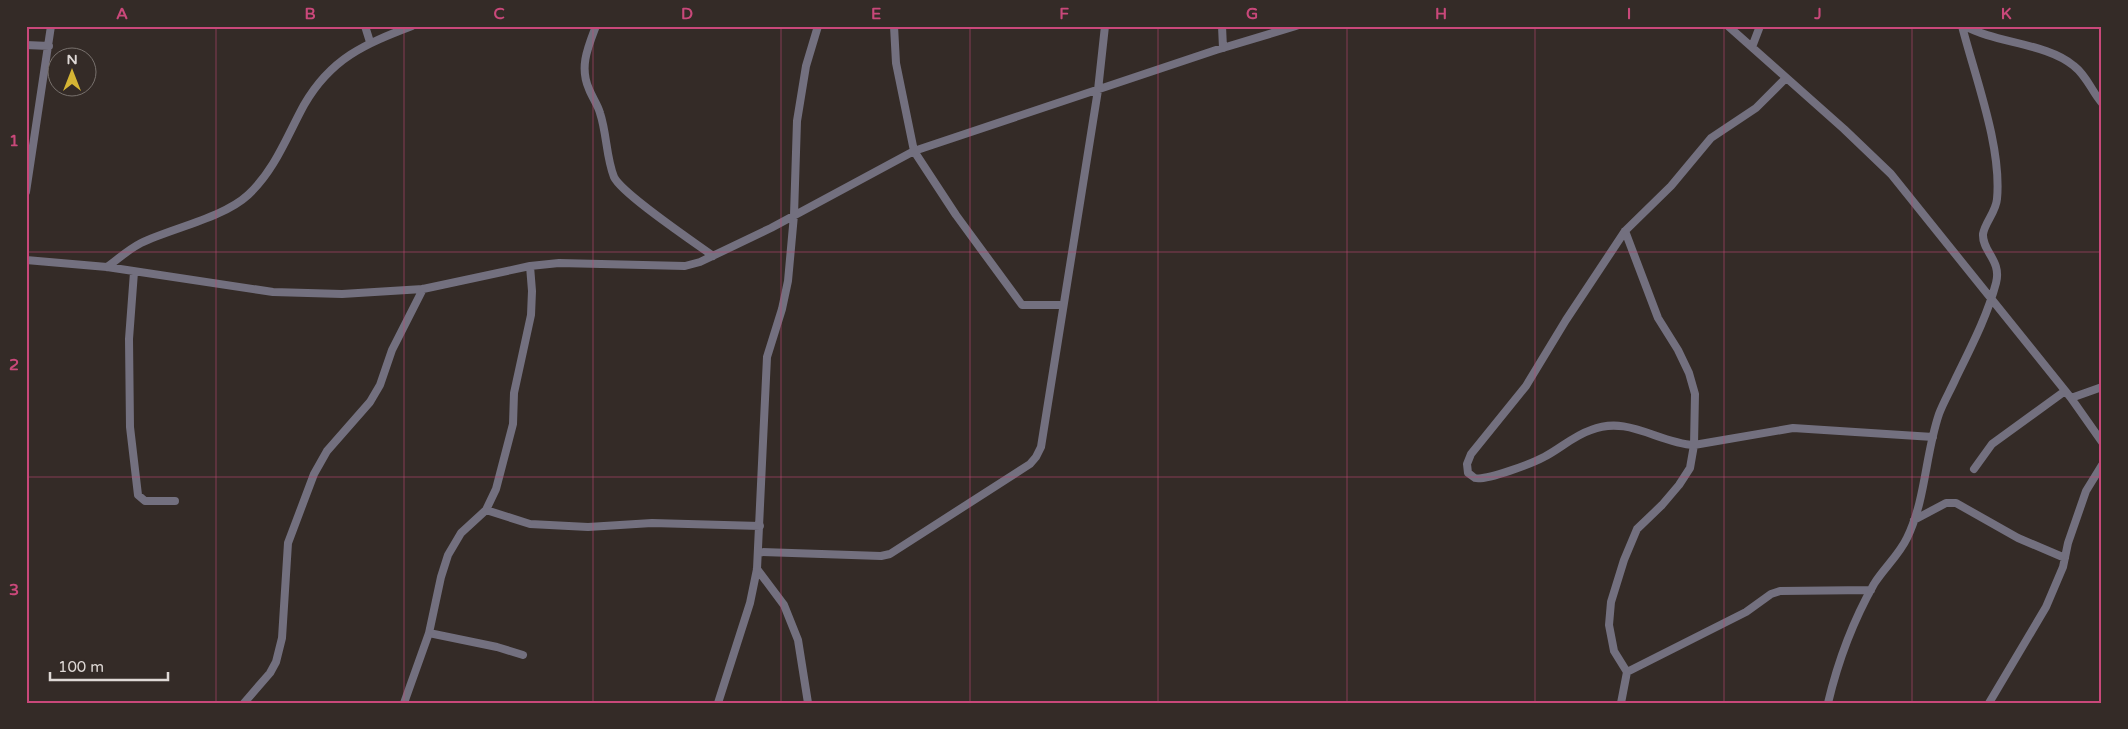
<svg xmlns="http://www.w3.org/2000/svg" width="2128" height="729" font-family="'Varela Round',sans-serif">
	<rect width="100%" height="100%" fill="#342b27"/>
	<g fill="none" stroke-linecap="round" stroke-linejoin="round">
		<path stroke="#73707f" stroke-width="8" d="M365,26L370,42
			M596,26C588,47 579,67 589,89C592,97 598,105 600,113C607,134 606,157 614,177C622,194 694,242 713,256
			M894,26L896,63L914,151L956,215L1022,305H1063
			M1222,26L1223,48
			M1728,26L1844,129L1891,174L2071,398L2102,442
			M1965,26C1995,43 2047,43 2074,66C2087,76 2092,92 2102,103
			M26,45L49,46
			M1752,47L1760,26
			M1786,78L1756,108L1711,138L1671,186L1625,231L1566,320L1526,386L1471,454L1467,464L1468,473C1470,474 1473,477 1475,478C1486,481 1533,463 1544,457C1560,449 1573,436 1591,430C1628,415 1658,443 1694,445L1793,428L1933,437
			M26,192L51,26
			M26,260L107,267L273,292L342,294L423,289L530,266L559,263L685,266L700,262L771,228L914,151L1216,50L1296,26
			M530,266L532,291L531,315L514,393L513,424L496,489L486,510L530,524L588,527L652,523L760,526
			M107,267C118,259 129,249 141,243C172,228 223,218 248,195C275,170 287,136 304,105C331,58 365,44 412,26
			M134,272L129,339L130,427L138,495L145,501H175
			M2071,398L2102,387
			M1974,469L1992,444L2065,391
			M1914,520L1946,503H1956L2018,538L2065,558
			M759,552L881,556L890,554L1030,464L1036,457L1041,447L1098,90L1105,26
			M757,569L784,605L798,640L808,703
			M429,633L497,647L523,655
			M1627,672L1746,612L1771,594L1780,591L1871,590
			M244,703L270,673L276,662L282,638L288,543L314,474L327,451L370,402L380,385L392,350L423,289
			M404,703L429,633L441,577L448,555L461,533L486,510
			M718,703L750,603L757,569L767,357L782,309L788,281L794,215L797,121L806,66L818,26
			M1621,703L1627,672L1614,651L1609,625L1611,602L1624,560L1637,529L1662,505L1679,485L1690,468L1694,445L1695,394L1689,373L1678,350L1658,318L1625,231
			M1828,703C1838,661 1853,621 1874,584C1884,568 1899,555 1907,538C1926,499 1925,455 1939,414C1943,403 1950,391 1955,380C1970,349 1987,317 1996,283C2002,260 1982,252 1983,234C1985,222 1996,212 1997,199C2002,147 1975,77 1962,26
			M1989,703L2046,607L2063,567L2068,543L2086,491L2102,465"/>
	</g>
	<path fill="none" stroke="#c9487a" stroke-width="1" stroke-opacity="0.55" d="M216,26V703M404,26V703M593,26V703M781,26V703M970,26V703M1158,26V703M1347,26V703M1535,26V703M1724,26V703M1912,26V703M26,252H2102M26,477H2102"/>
	<rect width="2128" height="729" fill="none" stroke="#342b27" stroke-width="55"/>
	<g transform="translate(72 72)"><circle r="24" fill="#342b27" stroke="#78716d"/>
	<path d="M0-4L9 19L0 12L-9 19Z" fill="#d5b534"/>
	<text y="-8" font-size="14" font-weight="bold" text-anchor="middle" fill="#dfd9d6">N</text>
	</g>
	<path d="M50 672v8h118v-8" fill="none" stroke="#dfd9d6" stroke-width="2.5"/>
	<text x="58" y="672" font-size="15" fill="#dfd9d6" stroke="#342b27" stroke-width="4" paint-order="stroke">100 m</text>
	<rect x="28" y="28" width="2072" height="674" fill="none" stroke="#c9487a" stroke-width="2"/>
	<g font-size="16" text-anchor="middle" font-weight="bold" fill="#c9487a">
		<text x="122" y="19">A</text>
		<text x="310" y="19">B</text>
		<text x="499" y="19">C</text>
		<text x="687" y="19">D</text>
		<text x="876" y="19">E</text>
		<text x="1064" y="19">F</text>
		<text x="1252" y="19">G</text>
		<text x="1441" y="19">H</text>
		<text x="1629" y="19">I</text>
		<text x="1818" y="19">J</text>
		<text x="2006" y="19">K</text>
		<text x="14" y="146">1</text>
		<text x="14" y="370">2</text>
		<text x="14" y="595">3</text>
	</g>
</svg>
